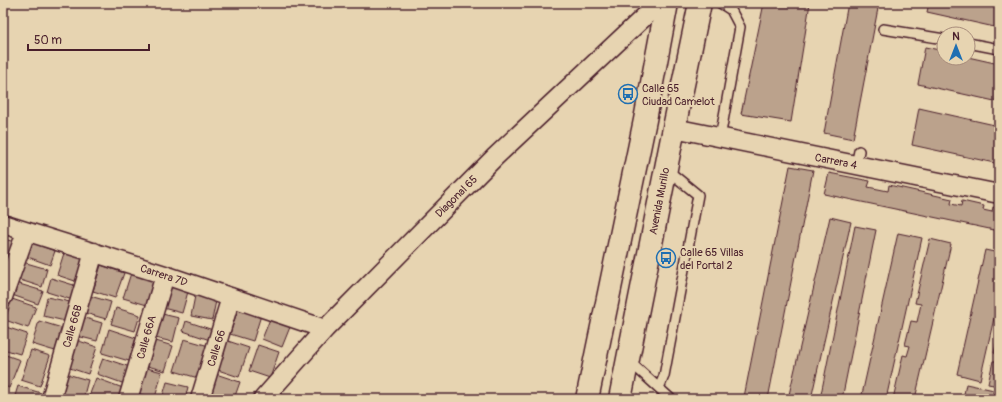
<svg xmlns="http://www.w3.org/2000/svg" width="1002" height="402" font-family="Pangolin,sans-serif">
	<rect width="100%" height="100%" fill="#e7d4b1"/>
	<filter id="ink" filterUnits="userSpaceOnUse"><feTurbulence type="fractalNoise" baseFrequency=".025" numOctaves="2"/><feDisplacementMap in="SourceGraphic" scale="8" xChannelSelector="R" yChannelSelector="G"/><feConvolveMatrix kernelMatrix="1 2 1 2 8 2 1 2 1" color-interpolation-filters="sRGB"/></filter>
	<g filter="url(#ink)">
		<path fill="#bba28c" stroke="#4a1f2b" d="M764,3H810L791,122L741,114Z
			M848,3H879L853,139L824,133Z
			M929,3H999V28L927,12Z
			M925,47L944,51V58L968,57L999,64V102L918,84Z
			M919,108L999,126V164L912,145Z
			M790,166L813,170L768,399H755L744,397Z
			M829,173L870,181L868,187L888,191L889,185L952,199L951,204L961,206L962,201L984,206L983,210L992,212L993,207L999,209V231L824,194Z
			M830,217L851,222L811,399H788Z
			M855,226L876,230L842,399H820Z
			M898,233L922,238L886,399H861Z
			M3,239L16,242L3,270Z
			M930,239L951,244L915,399H893L903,355L907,356L910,346L905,345L911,321L917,322L921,304L915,303Z
			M30,242L55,251L50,265L25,256Z
			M985,250L999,253V296L980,380L957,374Z
			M64,253L86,260L78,282L57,275Z
			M23,262L47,269L42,287L17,279Z
			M101,265L124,273L115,298L93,291Z
			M131,273L155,280L147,305L123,298Z
			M51,278L80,287L76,301L47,292Z
			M171,282L189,288L182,313L163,308Z
			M16,283L43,291L38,304L12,295Z
			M196,291L217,296L212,320L191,316Z
			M90,296L111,302L106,319L85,313Z
			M47,297L70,302L65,321L43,316Z
			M12,299L36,307L28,328L5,320Z
			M239,305L262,312L253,341L230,334Z
			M116,308L140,315L135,331L111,324Z
			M158,313L179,318L173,342L151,337Z
			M272,314L292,322L282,347L262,339Z
			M82,317L102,323L97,341L77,336Z
			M39,321L62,328L55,351L32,344Z
			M186,321L216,331L213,341L183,331Z
			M3,326L27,334L20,354L3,349Z
			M109,329L136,338L129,361L102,353Z
			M149,339L173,346L165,371L141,364Z
			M184,339L209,346L198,378L174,371Z
			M76,340L97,347L88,374L67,367Z
			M225,340L249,348L239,377L215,369Z
			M997,340H999V386L988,384L993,361H996L998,354L994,353Z
			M258,345L279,352L270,378L249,371Z
			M31,350L50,356L40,386L21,380Z
			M3,354L20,360L9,388L3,385Z
			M103,358L130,367L125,384L97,374Z
			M143,367L162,372L155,398L136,393Z
			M213,373L240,382L234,399H205Z
			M67,374L88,380L83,399H66L60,397Z
			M96,378L123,388L119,399H88Z
			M167,382L188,387L185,399H162Z
			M966,384L994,390L992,399H963Z
			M18,386L41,393L39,399H14Z"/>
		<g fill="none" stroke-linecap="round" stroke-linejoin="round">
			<defs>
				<path id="lane" d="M720,3L731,10L740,27L720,138
					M883,29L944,39
					M968,43L999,49
					M856,165L859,151
					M629,361L671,399
					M659,388L664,376L698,195L666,169"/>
				<path id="street" d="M674,128L999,194
					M3,224L165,275L325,329
					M3,297L26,232
					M51,399L94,252
					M128,399L165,275
					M200,399L231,297
					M263,399L325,329L495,157L659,3"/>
				<path id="primary" d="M587,399L645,120L667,3
					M620,399L674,128L700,3"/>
			</defs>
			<use href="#lane" stroke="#4a1f2b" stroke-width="12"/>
			<use href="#street" stroke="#4a1f2b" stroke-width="21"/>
			<use href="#primary" stroke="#4a1f2b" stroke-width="25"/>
			<use href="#lane" stroke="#e7d4b1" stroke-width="9"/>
			<use href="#street" stroke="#e7d4b1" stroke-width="18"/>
			<use href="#primary" stroke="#e7d4b1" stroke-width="22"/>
		</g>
	</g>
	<defs>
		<symbol id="bus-ring" viewBox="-11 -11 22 22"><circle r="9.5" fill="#e7d4b1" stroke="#1f6fb2" stroke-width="1.5"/><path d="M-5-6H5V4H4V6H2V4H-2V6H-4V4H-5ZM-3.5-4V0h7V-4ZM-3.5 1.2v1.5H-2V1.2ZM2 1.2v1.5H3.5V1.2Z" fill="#1f6fb2"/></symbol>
	</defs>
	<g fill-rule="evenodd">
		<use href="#bus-ring" x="617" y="83" width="22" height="22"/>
		<use href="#bus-ring" x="655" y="247" width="22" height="22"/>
	</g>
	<g text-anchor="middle" stroke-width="4" stroke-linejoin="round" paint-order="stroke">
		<g font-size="11" fill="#4a1f2b" stroke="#e7d4b1" text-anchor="start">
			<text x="642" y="92">Calle 65<tspan x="642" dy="13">Ciudad Camelot</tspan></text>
			<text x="680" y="256">Calle 65 Villas<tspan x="680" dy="13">del Portal 2</tspan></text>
		</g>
		<g font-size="11" fill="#4a1f2b" stroke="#e7d4b1">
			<text transform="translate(836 161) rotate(11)" y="4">Carrera 4</text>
			<text transform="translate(456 196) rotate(-45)" y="4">Diagonal 65</text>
			<text transform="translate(659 201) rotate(-79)" y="4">Avenida Murillo</text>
			<text transform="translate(164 275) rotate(18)" y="4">Carrera 7D</text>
			<text transform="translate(72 326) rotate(-74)" y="4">Calle 66B</text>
			<text transform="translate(146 337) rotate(-74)" y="4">Calle 66A</text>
			<text transform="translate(216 348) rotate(-73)" y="4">Calle 66</text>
		</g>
	</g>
	<rect width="1002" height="402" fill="none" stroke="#e7d4b1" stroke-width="16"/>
	<rect x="8" y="8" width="986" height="386" fill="none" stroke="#4a1f2b" stroke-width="1.5" filter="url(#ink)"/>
	<g transform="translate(956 46)"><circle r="19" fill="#e7d4b1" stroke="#a88c7b"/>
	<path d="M0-3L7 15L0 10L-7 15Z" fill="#1f6fb2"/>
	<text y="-6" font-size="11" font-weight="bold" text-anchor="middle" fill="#4a1f2b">N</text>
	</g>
	<path d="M28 44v6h121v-6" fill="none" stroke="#4a1f2b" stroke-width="2"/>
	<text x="34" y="44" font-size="12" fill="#4a1f2b" stroke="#e7d4b1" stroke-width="3" paint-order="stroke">50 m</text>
</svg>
